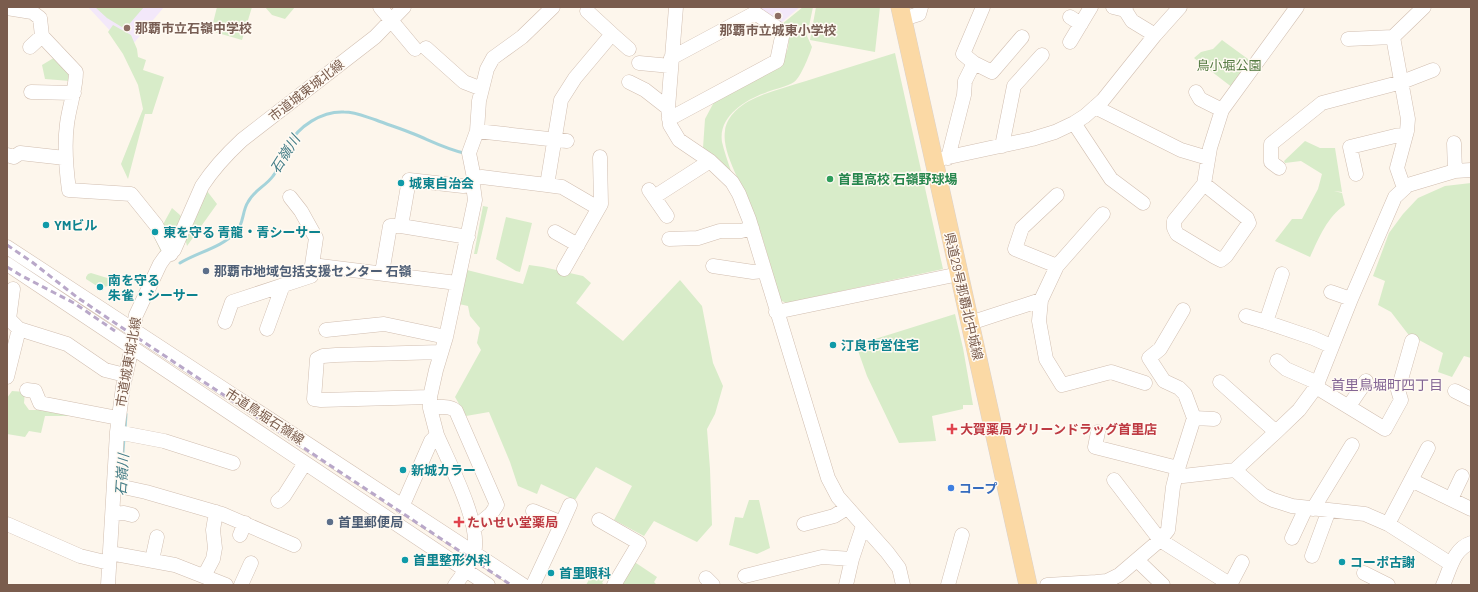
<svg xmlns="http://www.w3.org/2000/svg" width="1478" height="592" font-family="Barlow,'Noto Sans JP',sans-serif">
	<rect width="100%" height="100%" fill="#fdf6ec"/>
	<path fill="#f3e8fa" d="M88,7H164L128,50Z
		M756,7H800L781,23Z"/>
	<path fill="#d8ecc9" d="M95,7H144L125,29L107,18Z
		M217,7H252L242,40L211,31Z
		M265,7H295L285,19L272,15Z
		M803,7H813L807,36L812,47C809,56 801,77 794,82C789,86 771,90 765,93C745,100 718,117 722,142C724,151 728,162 731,171L703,148L705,119L714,102L783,61L788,48L789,38L782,24Z
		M816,7H880L875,52L810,40Z
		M113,25L131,35L137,49L138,57L146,60L143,70L164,77L152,114H145L128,179L121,164L143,109L138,85L123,54L108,32Z
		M1222,40L1252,62L1233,88L1194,58L1201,52L1213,49Z
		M895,53L943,269L786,303L780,300C772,272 765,243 755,216C747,192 721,155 725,131C726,118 738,107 749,101C766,92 787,87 806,81C835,72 865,62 895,53Z
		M57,56L72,73L70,81L45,79L42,65Z
		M1305,141L1320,148H1335L1342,192L1334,191L1342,193L1345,205C1327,217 1319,238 1310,257L1275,241L1292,219H1302L1318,189L1322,174L1301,161L1285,163L1284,161Z
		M1471,183V358L1464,356L1452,377L1438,372L1443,353L1408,334L1391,312L1378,305L1385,281L1373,276L1389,233L1403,214L1418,198L1445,186Z
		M207,191L217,204L187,246L185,238Z
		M483,206L488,207L477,254H474Z
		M172,208L180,215L183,220L173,245L161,252L155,239Z
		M506,217L532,223L520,272L516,271L496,259Z
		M529,265L543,267L583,276L591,283L576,303L623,341L680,280L702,306L713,363L723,386L715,414L707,429L710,469L712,525L697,542L654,521L644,536L614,520L632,486L596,467L575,500L541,484L537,494L518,486L510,462L489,412L466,416L455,397L481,350L477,343L480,328L470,316L468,306L459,304L467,270L523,284Z
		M91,273L117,281L119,283L100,288L86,279V277L88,274Z
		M955,314L963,348L973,405H963V409L932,416L936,441L899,443L867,376L856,345Z
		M12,391L25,392L24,403L29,410H50L69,413L68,416H45L41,433L29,431L25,437L7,434V398Z
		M749,500H759L770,548L757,554L729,545L735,517L743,518Z
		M633,561L657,577L654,582L657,585H618Z
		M595,569L606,576L602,583L605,585H586Z"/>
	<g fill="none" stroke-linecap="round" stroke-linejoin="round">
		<path stroke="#a5d3da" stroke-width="3" d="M180,263C198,252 221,248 236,232C244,224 242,211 248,202C254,190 266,186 273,176C280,167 283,156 288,146C298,126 322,111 344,112C356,112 366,117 376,120C389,125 402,129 414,134C431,141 446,149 464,153
			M125,430L126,414
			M121,478L124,438"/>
		<defs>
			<path id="minor" d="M380,7L415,49
				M676,7L668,108L670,125L679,140L710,161L732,182L739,194L749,219L828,478L838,497L887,552L899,568L903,585
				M1113,7L1125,10
				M1126,7L1125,10L1132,21L1155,35
				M7,8L32,12L40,18L42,36L76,72C76,89 69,107 67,124C64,146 66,168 69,190L131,194L156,225L171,254
				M1070,17L1081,24
				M903,19L919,14L921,7
				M612,34L629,49
				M1348,39L1393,37
				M1070,42L1091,7
				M30,47L42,36
				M426,48L464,82L482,89
				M639,63L671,66
				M974,63L992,72L1022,37
				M629,82L645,90L668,108
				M31,92L74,93
				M1196,92L1200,99L1222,110
				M1095,107L1181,150L1208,158
				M669,119L777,61L783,32L755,13L671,58
				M1074,123L1111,179L1143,203
				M477,131L567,141
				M1454,143L1455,171
				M1002,146L1014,86L1042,55
				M7,155L14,157L20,153L65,158
				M948,158L964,95L965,81L974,63L963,54L983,7
				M935,160L1032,139L1055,132L1074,123L1085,116L1103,100L1155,35L1180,7
				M1279,168L1271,162V144L1322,103L1402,82L1433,70
				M1356,174L1350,147L1395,136L1406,135
				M474,178L482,177L547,185L561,100L575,78L612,34L587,11
				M1204,184L1247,218L1249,223L1226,256L1221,260L1215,257L1177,234L1174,228V221L1204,184L1210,148L1222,110L1297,7
				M547,185L562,187L598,208
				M1404,188L1397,168L1407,131L1408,119L1393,37L1424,7
				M649,190L667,216
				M1057,195L1022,228L1015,249L1057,266
				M290,197L301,211L316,238L312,265L457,283
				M654,197L710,161
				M1103,214L1057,266L1041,300L1039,321L1046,359L1062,385L1111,372L1145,383
				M401,226L409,180L463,186L473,185
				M555,232L578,245
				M669,239L698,238L720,231H741L752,228
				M7,247L523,585
				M7,264L488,585
				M713,266L753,272L764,271
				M564,269L601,204L600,157
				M382,273L390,226H401L468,237
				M1282,274L1266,322L1313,338L1331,346
				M13,289L9,319L19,329L67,344L105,370L125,375
				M1331,292L1351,299
				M776,312L959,274
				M1246,316L1266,322
				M225,322L232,302L311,276L312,265
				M970,323L1041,300
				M267,329L283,285
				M326,330L384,324L446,337
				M1277,361L1286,369L1318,383
				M7,377L19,329
				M1220,382L1276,432
				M1316,387L1385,429L1401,400L1398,390L1412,341
				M27,390L35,391L40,403L118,418
				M1455,391L1471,399
				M430,397L321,400L314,399L317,359L323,356L336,355L441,352
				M1349,406L1366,381
				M430,408C437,407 450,405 456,411L497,505L491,514L474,528
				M1194,418L1214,419
				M117,432L164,441L233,463
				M1098,432L1095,447L1178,468
				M437,435C449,463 482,525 474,553C471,564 462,576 455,585
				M1235,470L1263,495L1273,500L1292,506L1365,514L1388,524L1451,564
				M1176,475L1194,418L1185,394L1179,388L1164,381L1149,358L1160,349L1183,310
				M1114,480L1160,540L1231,585
				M1411,480L1471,509
				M114,485L146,492L222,514L294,545
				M1451,499L1462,476
				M278,501L284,496L305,463
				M402,507L431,441L437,435L430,408V397L436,370L446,337L475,200L473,185L474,178L469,153L477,131L479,101L487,69L493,58L522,37L553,7
				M1313,509L1352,445
				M533,511L562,523L533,585
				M113,514L124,513L132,515
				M599,520L639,543L614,585
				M562,523L570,505
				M7,524L80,556L109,563
				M804,524L834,516L847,508
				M1388,524L1428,448
				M240,535L245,523
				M1292,538L1306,508
				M110,553L175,565L226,585
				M1312,556L1329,510
				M152,560L157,537
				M1137,560L1163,585
				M1364,573L1388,585
				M204,576L213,559L215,548L213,530L216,512
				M745,576L822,557L852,559L863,526
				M706,578L713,585
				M108,585L117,432L123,387L132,347L133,329L136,315L160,264L165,257L174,250L202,186C213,169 227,154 242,140L375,37L404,7
				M241,585L251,563
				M846,585L852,559
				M948,585L962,535
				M1047,585L1096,582L1107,581L1119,575L1160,540L1168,530L1173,487L1176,475L1183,476L1235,470L1276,432L1299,410L1316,387L1351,299L1395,197L1408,185L1455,171L1471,170
				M1230,585L1242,562
				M1443,585C1450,570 1453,549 1471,543"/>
			<path id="major" d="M900,7L1028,585"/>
		</defs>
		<use href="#minor" stroke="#d1beb0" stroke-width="15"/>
		<use href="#major" stroke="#dad1cd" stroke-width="19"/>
		<use href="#minor" stroke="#fff" stroke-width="14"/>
		<use href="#major" stroke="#fbd9a5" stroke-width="18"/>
		<path stroke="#b9a8c9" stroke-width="3" stroke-dasharray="6 4" stroke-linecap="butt" d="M7,245L32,262L78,298L121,327L511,585
			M7,267L22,276L74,303L115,331"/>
	</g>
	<g fill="#8d6e63" stroke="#fffaf3" stroke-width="1.5">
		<circle cx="778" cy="16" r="4"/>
		<circle cx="127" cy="28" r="4"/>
	</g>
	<circle fill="#2e9e5b" stroke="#fffaf3" stroke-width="1.5" cx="830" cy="179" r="4"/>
	<g fill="#0f9aa8" stroke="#fffaf3" stroke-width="1.5">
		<circle cx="401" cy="183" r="4"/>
		<circle cx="46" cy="225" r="4"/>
		<circle cx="155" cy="232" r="4"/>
		<circle cx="100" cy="287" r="4"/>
		<circle cx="833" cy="345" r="4"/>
		<circle cx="403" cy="470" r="4"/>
		<circle cx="405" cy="560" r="4"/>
		<circle cx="1342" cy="562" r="4"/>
		<circle cx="551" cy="573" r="4"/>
	</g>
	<g fill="#5c6f8a" stroke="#fffaf3" stroke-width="1.5">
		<circle cx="206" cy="271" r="4"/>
		<circle cx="330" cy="522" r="4"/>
	</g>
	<g fill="#e0444e" stroke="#fffaf3" stroke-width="1.5">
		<path d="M950 423h4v4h4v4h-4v4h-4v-4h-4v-4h4z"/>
		<path d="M457 516h4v4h4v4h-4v4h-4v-4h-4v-4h4z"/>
	</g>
	<circle fill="#3f7fe0" stroke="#fffaf3" stroke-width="1.5" cx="951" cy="488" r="4"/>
	<g text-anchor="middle" stroke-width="3" stroke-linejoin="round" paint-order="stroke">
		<g font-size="13" font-weight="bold" fill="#785e54" stroke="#fffaf3" text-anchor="start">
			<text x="135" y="33">那覇市立石嶺中学校</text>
			<text x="778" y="35" text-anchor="middle">那覇市立城東小学校</text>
		</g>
		<g font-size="13" fill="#537a41" stroke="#fffaf3">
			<text x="1229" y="70">鳥小堀公園</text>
		</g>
		<g font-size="13" fill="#7a5c4d" stroke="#fffaf3">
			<text transform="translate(306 90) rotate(-38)" y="5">市道城東城北線</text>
			<text transform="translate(964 296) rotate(77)" y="5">県道29号那覇北中城線</text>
			<text transform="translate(128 362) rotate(-80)" y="5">市道城東城北線</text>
			<text transform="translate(265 416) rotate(33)" y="5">市道鳥堀石嶺線</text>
		</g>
		<g font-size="13" font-weight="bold" fill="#27864d" stroke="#fffaf3" text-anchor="start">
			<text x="838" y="184">首里高校 石嶺野球場</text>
		</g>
		<g font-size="13" font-weight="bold" fill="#0d838f" stroke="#fffaf3" text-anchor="start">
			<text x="409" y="188">城東自治会</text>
			<text x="54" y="230">YMビル</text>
			<text x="163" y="237">東を守る 青龍・青シーサー</text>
			<text x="108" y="285">南を守る<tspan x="108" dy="15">朱雀・シーサー</tspan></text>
			<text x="841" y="350">汀良市営住宅</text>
			<text x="411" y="475">新城カラー</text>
			<text x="413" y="565">首里整形外科</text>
			<text x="1350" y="567">コーポ古謝</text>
			<text x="559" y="578">首里眼科</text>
		</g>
		<g font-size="13" font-weight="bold" fill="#4e5e75" stroke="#fffaf3" text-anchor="start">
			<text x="214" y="276">那覇市地域包括支援センター 石嶺</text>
			<text x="338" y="527">首里郵便局</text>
		</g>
		<g font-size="13" font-weight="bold" fill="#be3a42" stroke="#fffaf3" text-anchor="start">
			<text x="960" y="434">大賀薬局 グリーンドラッグ首里店</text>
			<text x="467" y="527">たいせい堂薬局</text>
		</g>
		<g font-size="13" font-weight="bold" fill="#366cbe" stroke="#fffaf3" text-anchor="start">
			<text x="959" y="493">コープ</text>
		</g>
		<g font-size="14" font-style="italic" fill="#437c86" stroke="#fffaf3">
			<text transform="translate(285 154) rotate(-58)" y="5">石嶺川</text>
			<text transform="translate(122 475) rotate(-86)" y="5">石嶺川</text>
		</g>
		<g font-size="14" fill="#846695" stroke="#fffaf3">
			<text x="1387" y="390">首里鳥堀町四丁目</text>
		</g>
	</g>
	<rect width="1478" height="592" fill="none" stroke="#7a5c4d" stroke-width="16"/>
</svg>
